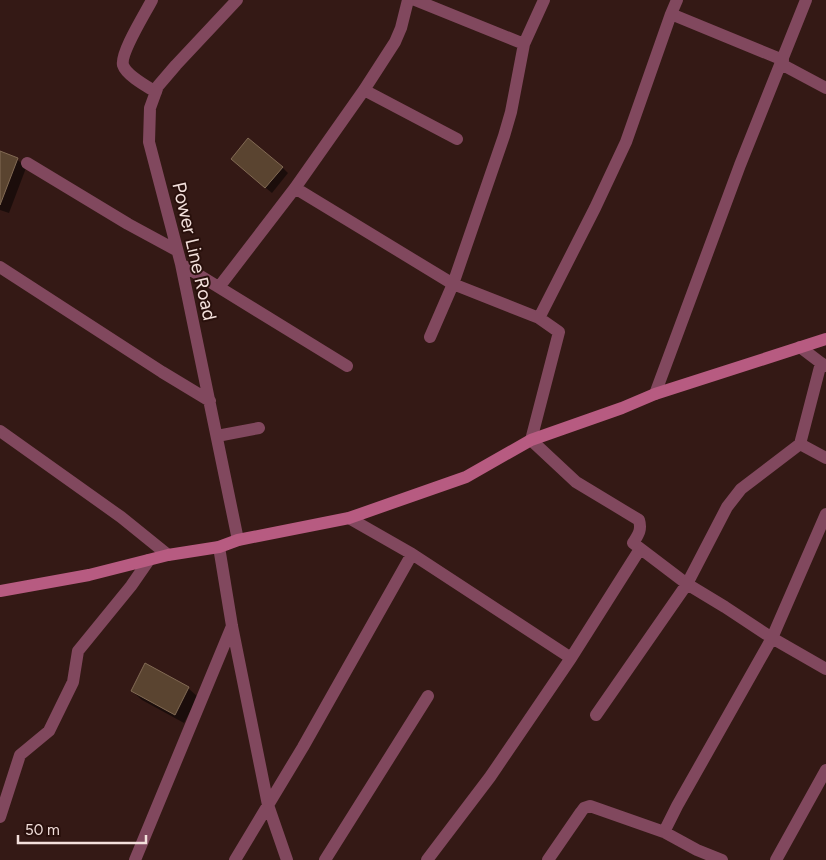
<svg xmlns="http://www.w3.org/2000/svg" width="826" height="860" font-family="Figtree,sans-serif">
	<rect width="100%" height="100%" fill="#341915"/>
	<path fill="#0007" d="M0,153L17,159L26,168L9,213L0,210Z
		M238,165L282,167L288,173L272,193Z
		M188,688L198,697L184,723L142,700L132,691Z"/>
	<path fill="#5a4430" stroke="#826a54" d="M248,138L283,167L265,188L231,159Z
		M0,151L18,158L0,205Z
		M145,663L189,687L175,715L131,691Z"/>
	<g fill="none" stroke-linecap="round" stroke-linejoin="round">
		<path stroke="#81485e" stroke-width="12" d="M152,0C146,12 120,53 123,65C126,75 146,86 156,92
			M237,0L176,65L158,86L150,108L149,142L181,264L238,540
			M415,0L524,44
			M671,14L783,60
			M781,64L826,88
			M364,90L457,139
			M27,163L128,224L176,250
			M295,188L453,284L539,318L559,332L531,440L576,482L639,520C642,530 638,535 633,543L687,584L725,607L772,638L826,669
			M181,264L347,366
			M0,267L162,372L210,401
			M219,287L295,188L364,90L395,42L401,28L408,0
			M539,318L595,208L626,142L671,14L677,0
			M430,337L453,284L504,136L511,112L524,44L544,0
			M800,347L821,363L826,366
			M821,363L800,444L826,458
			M655,394L740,165L806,0
			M0,431L121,517L168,555
			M217,436L259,428
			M349,518L412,554L571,658
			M219,547L232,626L268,805L287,860
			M596,715L687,584L727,507L741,489L800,444
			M0,817L20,755L49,731L73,682L78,651L131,586L149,560
			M135,860L232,626
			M235,860L303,747L412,554
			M325,860L428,696
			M427,860L490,777L571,658L640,549
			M548,860L581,812L584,808L590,806L664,832
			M722,860L697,850L664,832L677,806L772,638L826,514
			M776,860L826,770"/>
		<path stroke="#b75b81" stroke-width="12" d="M0,591L89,575L168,555L219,547L238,540L349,518L466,477L531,440L622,408L655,394L826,339"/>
	</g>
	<g text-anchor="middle" stroke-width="4" stroke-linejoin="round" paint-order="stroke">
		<g font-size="19" fill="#f3e0dc" stroke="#29100c">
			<text transform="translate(195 251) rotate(77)" y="7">Power Line Road</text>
		</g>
	</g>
	<path d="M18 835v8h128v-8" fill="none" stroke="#f3e0dc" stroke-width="2.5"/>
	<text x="25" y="835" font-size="15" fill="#f3e0dc" stroke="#29100c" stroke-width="4" paint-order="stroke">50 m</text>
</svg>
